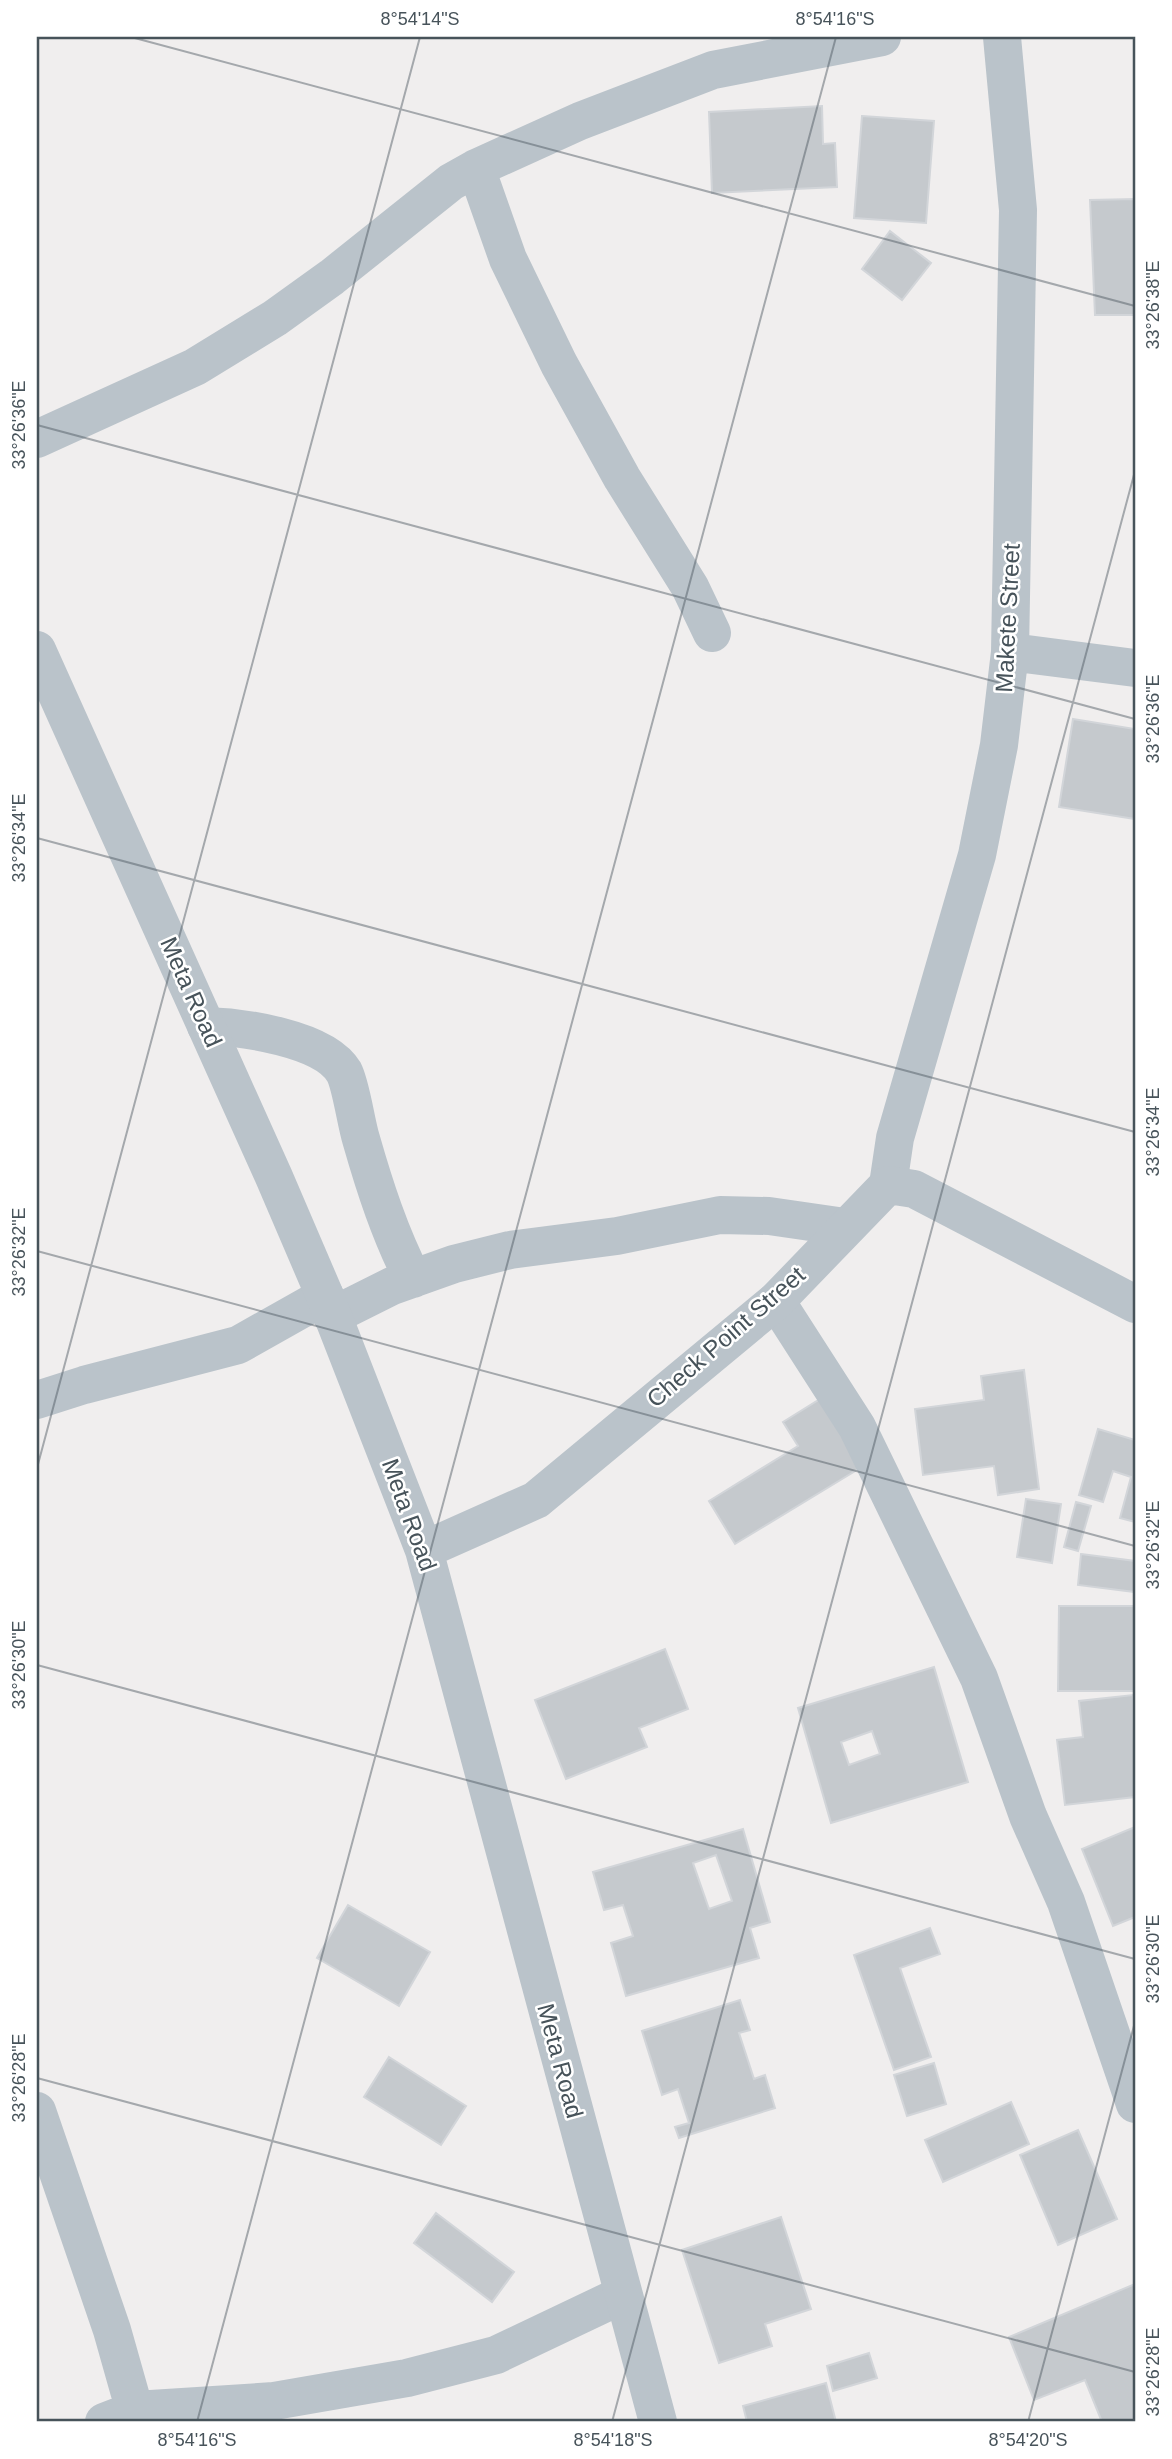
<svg xmlns="http://www.w3.org/2000/svg" width="1172" height="2459" font-family="Arial,sans-serif">
	<rect width="100%" height="100%" fill="#f0eeee"/>
	<path fill="#c5c9cd" stroke="#d2d5d9" stroke-width="2" fill-rule="evenodd" d="M822,106L823,144L835,143L837,187L712,193L709,112Z
		M862,116L934,121L926,223L854,218Z
		M1135,199V315H1095L1090,200Z
		M890,231L931,263L902,300L862,269Z
		M1073,719L1135,729V819L1059,807Z
		M1024,1370L1039,1489L998,1495L994,1466L923,1475L915,1409L984,1400L981,1376Z
		M833,1391L875,1459L735,1544L709,1501L798,1446L783,1422Z
		M1098,1429L1135,1440V1522L1120,1518L1131,1477L1113,1471L1103,1502L1079,1495Z
		M1026,1499L1061,1504L1052,1563L1017,1557Z
		M1076,1502L1091,1506L1078,1551L1064,1547Z
		M1081,1554L1135,1561V1592L1078,1585Z
		M1059,1606H1135V1691H1058Z
		M665,1649L688,1709L639,1728L647,1747L566,1779L535,1700Z
		M934,1667L968,1782L831,1823L798,1708ZM872,1731L880,1754L849,1765L841,1742Z
		M1133,1695L1135,1797L1065,1805L1057,1740L1083,1737L1079,1701Z
		M1135,1827V1917L1113,1926L1082,1849Z
		M743,1829L770,1922L750,1928L759,1958L626,1996L611,1943L633,1936L623,1905L604,1910L593,1872ZM716,1855L732,1901L709,1909L693,1863Z
		M348,1905L430,1952L399,2006L317,1958Z
		M930,1928L940,1954L900,1968L931,2057L894,2070L854,1955Z
		M740,2000L750,2030L739,2033L754,2079L765,2075L775,2108L679,2138L675,2127L689,2123L678,2089L662,2095L642,2031Z
		M389,2057L466,2106L441,2145L364,2097Z
		M934,2063L946,2104L907,2116L894,2075Z
		M1011,2102L1029,2144L943,2182L925,2140Z
		M1078,2130L1117,2219L1058,2245L1020,2155Z
		M436,2213L514,2272L492,2302L414,2243Z
		M781,2217L811,2309L765,2324L772,2346L719,2363L682,2250Z
		M1135,2284V2422H1102L1085,2380L1034,2400L1009,2337Z
		M869,2353L877,2378L833,2391L827,2366Z
		M826,2383L836,2422H747L743,2406Z"/>
	<g fill="none" stroke-linecap="round" stroke-linejoin="round">
		<path stroke="#bac3ca" stroke-width="38" d="M476,168L508,259L559,364L622,478L690,587L712,633
			M37,439L195,367L275,318L332,277L451,182L476,168L580,121L713,70L882,37
			M1010,652L1135,668
			M206,1026C241,1027 324,1038 344,1072C351,1085 356,1123 361,1139C375,1188 390,1234 413,1279
			M888,1185L895,1138L977,855L999,745L1010,652L1018,210L1002,37
			M776,1301L857,1427L979,1678L1028,1816L1066,1902L1135,2104
			M332,1316L392,1286L454,1264L510,1250L617,1236L720,1215L769,1216L845,1227
			M37,1400L84,1385L238,1345L325,1296
			M37,2111L112,2330L138,2422
			M104,2422L135,2410L274,2401L407,2378L496,2355L622,2295"/>
		<path stroke="#bac3ca" stroke-width="38" d="M37,650L274,1177L325,1296L424,1550L658,2422
			M424,1550L536,1500L776,1301L888,1185L914,1189L1135,1304"/>
	</g>
	<path fill="none" stroke="#47535a" stroke-width="2" stroke-opacity="0.45" d="M131,37L1135,306M37,425L1135,719M37,838L1135,1132M37,1251L1135,1546M37,1468L420,37M37,1665L1135,1959M37,2078L1135,2372M197,2422L836,37M612,2422L1135,471M1028,2422L1135,2022"/>
	<g text-anchor="middle" stroke-width="5" stroke-linejoin="round" paint-order="stroke">
		<g font-size="24" fill="#47535a" stroke="#fff">
			<text transform="translate(1008 618) rotate(-87)" y="8">Makete Street</text>
			<text transform="translate(191 992) rotate(66)" y="8">Meta Road</text>
			<text transform="translate(726 1337) rotate(-41)" y="8">Check Point Street</text>
			<text transform="translate(409 1515) rotate(70)" y="8">Meta Road</text>
			<text transform="translate(560 2061) rotate(75)" y="8">Meta Road</text>
		</g>
	</g>
	<rect width="1172" height="2459" fill="none" stroke="#ffffff" stroke-width="77"/>
	<rect x="38" y="38" width="1096" height="2382" fill="none" stroke="#47535a" stroke-width="2.5"/>
	<g font-size="18" text-anchor="middle" fill="#47535a">
		<text x="420" y="25">8°54'14"S</text>
		<text x="835" y="25">8°54'16"S</text>
		<text transform="translate(1153 305) rotate(-90)" y="6">33°26'38"E</text>
		<text transform="translate(19 425) rotate(-90)" y="6">33°26'36"E</text>
		<text transform="translate(1153 719) rotate(-90)" y="6">33°26'36"E</text>
		<text transform="translate(19 838) rotate(-90)" y="6">33°26'34"E</text>
		<text transform="translate(1153 1132) rotate(-90)" y="6">33°26'34"E</text>
		<text transform="translate(19 1252) rotate(-90)" y="6">33°26'32"E</text>
		<text transform="translate(1153 1545) rotate(-90)" y="6">33°26'32"E</text>
		<text transform="translate(19 1665) rotate(-90)" y="6">33°26'30"E</text>
		<text transform="translate(1153 1959) rotate(-90)" y="6">33°26'30"E</text>
		<text transform="translate(19 2078) rotate(-90)" y="6">33°26'28"E</text>
		<text transform="translate(1153 2372) rotate(-90)" y="6">33°26'28"E</text>
		<text x="197" y="2446">8°54'16"S</text>
		<text x="613" y="2446">8°54'18"S</text>
		<text x="1028" y="2446">8°54'20"S</text>
	</g>
</svg>
